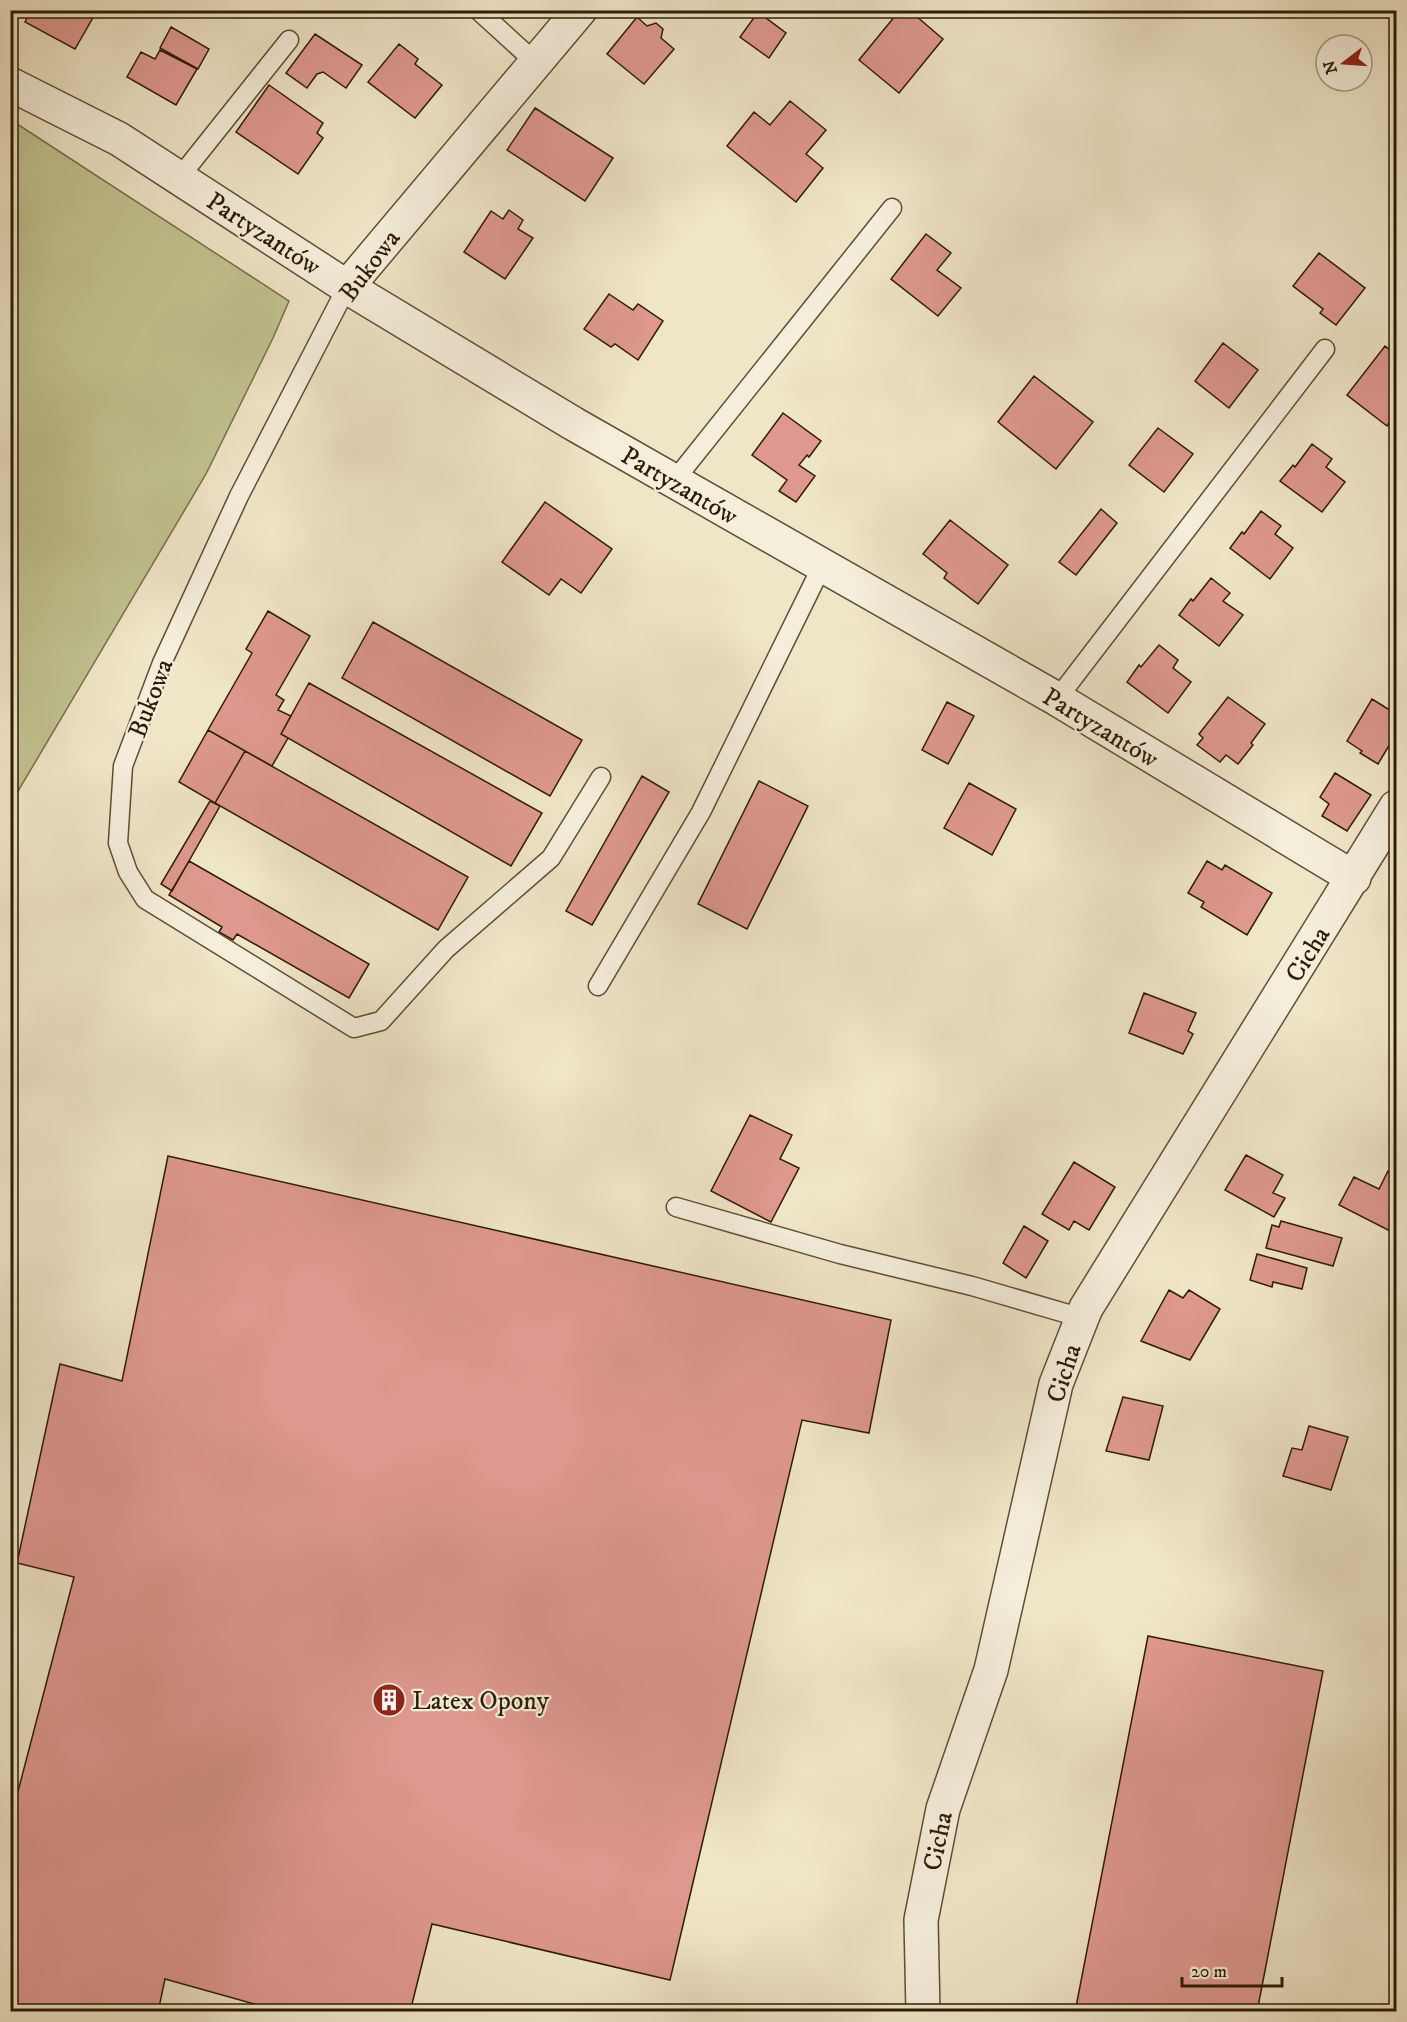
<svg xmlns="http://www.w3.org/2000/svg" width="1407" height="2022" font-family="'IM FELL DW Pica',serif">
	<rect width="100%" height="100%" fill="#efe5c7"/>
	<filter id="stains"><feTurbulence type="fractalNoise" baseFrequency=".00333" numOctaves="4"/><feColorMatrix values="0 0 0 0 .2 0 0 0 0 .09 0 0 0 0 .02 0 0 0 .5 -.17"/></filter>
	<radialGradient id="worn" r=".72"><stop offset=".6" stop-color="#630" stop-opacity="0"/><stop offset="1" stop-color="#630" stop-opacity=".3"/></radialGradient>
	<path fill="#c1c290" stroke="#786f4a" stroke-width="1.5" d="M11,120L289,301L273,338L206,474L11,803Z"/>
	<path fill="#de988f" stroke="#2e1c04" stroke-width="1.5" d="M31,10H88L95,14L75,49L25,22Z
		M900,10H909L943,39L899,93L859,60Z
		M758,12L786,33L769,58L740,37Z
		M637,17L647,26L656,23L663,29L661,38L674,49L644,84L607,54Z
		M171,27L209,49L198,69L160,48Z
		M315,34L362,65L346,88L323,72L317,74L307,88L286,73Z
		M399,44L418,59L415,64L442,85L415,118L368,82Z
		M160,50L197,69L176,105L127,77L141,52L155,59Z
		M269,85L323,123L317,133L323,138L298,174L236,132Z
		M790,101L826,130L806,154L823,168L796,202L727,146L754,112L770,125Z
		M535,108L613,158L585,201L507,150Z
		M509,210L523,220L518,229L533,238L505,279L464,252L491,211L503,219Z
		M926,234L951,253L937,270L961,288L938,316L891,279Z
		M1319,253L1365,288L1336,325L1320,313L1323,309L1293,286Z
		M609,294L633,310L638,304L663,321L638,360L615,344L611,347L584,329Z
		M1223,343L1258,370L1229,408L1195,381Z
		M1385,346L1396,355V413L1387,426L1347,395Z
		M1034,376L1093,422L1056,469L998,422Z
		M783,413L821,441L809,457L807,455L799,465L815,476L796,502L779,491L787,480L752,455Z
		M1158,428L1193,454L1164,492L1129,465Z
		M1312,444L1332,459L1326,467L1345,482L1322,512L1280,481L1293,465L1295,467Z
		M545,502L612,549L581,593L561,579L549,595L502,562Z
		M1101,509L1117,523L1076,575L1059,562Z
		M1261,511L1281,526L1275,534L1293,548L1270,579L1230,548L1242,532L1244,534Z
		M950,520L1008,565L978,604L944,578L947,573L923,554Z
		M1211,578L1230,593L1223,601L1243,615L1219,646L1179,615L1191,599L1193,601Z
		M268,611L310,636L276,695L284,700L278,710L291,716L281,734L288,738L272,766L208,730L252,653L246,649Z
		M373,622L582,740L550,796L342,678Z
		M1159,645L1178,660L1173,668L1191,682L1168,713L1127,682L1139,665L1141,667Z
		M309,683L542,813L511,866L281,734Z
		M1228,697L1265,724L1251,743L1253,745L1238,764L1226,755L1220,762L1197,745L1203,738L1199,734Z
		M1372,699L1396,714V734L1378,764L1360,753L1362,751L1347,741Z
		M947,702L974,716L948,764L922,750Z
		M208,730L245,751L215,803L179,782Z
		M245,751L468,877L438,930L215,803Z
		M1335,773L1371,795L1347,831L1322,816L1329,804L1320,797Z
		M642,776L669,792L592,925L566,911Z
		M759,781L808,806L747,929L698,904Z
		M969,783L1016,809L992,855L944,828Z
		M210,801L220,806L172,891L161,884Z
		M189,861L369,964L349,998L237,934L233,940L219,932L222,927L169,895Z
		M1207,861L1222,870L1225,865L1272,893L1247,935L1201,907L1204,902L1188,893Z
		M1144,993L1196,1013L1188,1031L1193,1034L1183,1054L1129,1033Z
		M750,1115L792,1135L780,1159L799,1168L771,1222L711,1191Z
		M1246,1155L1283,1175L1273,1193L1285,1198L1274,1217L1225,1190Z
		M168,1156L891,1320L869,1433L802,1420L670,1980L432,1924L410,2012H283L165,1979L158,2012H10V1822L74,1577L17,1563L60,1364L122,1381Z
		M1074,1162L1115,1187L1089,1230L1074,1221L1069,1230L1042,1214Z
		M1388,1171L1396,1175V1234L1339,1205L1354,1177L1379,1189Z
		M1281,1221L1342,1238L1333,1266L1266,1248L1272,1225L1279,1227Z
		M1024,1226L1048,1241L1026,1278L1003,1263Z
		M1257,1254L1307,1268L1302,1289L1273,1282L1272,1287L1250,1280Z
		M1169,1290L1183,1298L1189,1290L1220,1309L1190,1360L1141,1341Z
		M1123,1397L1163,1406L1149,1460L1106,1451Z
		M1309,1426L1348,1437L1331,1490L1283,1476L1292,1448L1302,1450Z
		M1148,1636L1323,1671L1257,2012H1075Z"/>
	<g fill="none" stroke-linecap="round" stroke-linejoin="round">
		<defs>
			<path id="service" d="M478,10L536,63
				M179,178L289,40
				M347,287L239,496L162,663L123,766L118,843L128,872L145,899L354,1028L381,1021L446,949L551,858L601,777
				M674,481L892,208
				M1057,699L1325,349
				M598,986L701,812L822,566
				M676,1207L840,1254L972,1286L1082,1318"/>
			<path id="minor" d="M10,84L119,139L347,287L574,424L1057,699L1354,878
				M347,287L580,10
				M923,2012L921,1920L943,1809L991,1670L1056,1384L1082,1318L1086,1308L1396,807"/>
		</defs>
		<use href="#service" stroke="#5e4e35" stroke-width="21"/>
		<use href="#minor" stroke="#5e4e35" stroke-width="36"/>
		<use href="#service" stroke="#f5eedb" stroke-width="18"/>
		<use href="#minor" stroke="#f5eedb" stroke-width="33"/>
	</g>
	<defs>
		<symbol id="building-disc" viewBox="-11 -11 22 22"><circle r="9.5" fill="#8f2418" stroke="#f5eedb"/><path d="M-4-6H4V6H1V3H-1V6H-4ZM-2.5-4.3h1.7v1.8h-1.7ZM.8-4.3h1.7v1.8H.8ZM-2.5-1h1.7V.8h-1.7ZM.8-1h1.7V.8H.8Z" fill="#fff"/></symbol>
	</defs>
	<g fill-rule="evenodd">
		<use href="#building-disc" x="370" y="1681" width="38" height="38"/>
	</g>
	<g text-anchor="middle" stroke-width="4.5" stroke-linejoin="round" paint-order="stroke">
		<g font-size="26" fill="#2e1c04" stroke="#f5eedb">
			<text transform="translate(264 233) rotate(33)" y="9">Partyzantów</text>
			<text transform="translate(369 265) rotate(-53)" y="9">Bukowa</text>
			<text transform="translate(680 485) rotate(30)" y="9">Partyzantów</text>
			<text transform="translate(150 698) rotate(-69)" y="9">Bukowa</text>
			<text transform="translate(1101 727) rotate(31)" y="9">Partyzantów</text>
			<text transform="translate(1307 954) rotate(-58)" y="9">Cicha</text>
			<text transform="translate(1063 1373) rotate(-72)" y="9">Cicha</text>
			<text transform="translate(937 1841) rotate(-78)" y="9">Cicha</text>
		</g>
		<g font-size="26" fill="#2e1c04" stroke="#f5eedb" text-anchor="start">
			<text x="412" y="1709">Latex Opony</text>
		</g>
	</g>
	<rect width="1407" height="2022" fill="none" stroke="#efe5c7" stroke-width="36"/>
	<rect x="12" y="12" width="1383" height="1998" fill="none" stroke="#2e1c04" stroke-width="3"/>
	<rect x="18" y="18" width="1371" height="1986" fill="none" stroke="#2e1c04" stroke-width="1.5"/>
	<g transform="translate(1344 63) rotate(253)"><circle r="28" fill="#f5eedb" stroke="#a59a85" stroke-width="1.5"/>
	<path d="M0-4.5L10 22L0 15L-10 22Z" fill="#8f2418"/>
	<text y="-9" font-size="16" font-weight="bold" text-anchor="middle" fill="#2e1c04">N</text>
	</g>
	<path d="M1182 1977v9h100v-9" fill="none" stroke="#2e1c04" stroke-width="3"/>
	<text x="1191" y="1977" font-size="18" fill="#2e1c04" stroke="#f5eedb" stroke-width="4.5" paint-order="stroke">20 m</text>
	<rect width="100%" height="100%" filter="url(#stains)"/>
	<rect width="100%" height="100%" fill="url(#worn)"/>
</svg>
